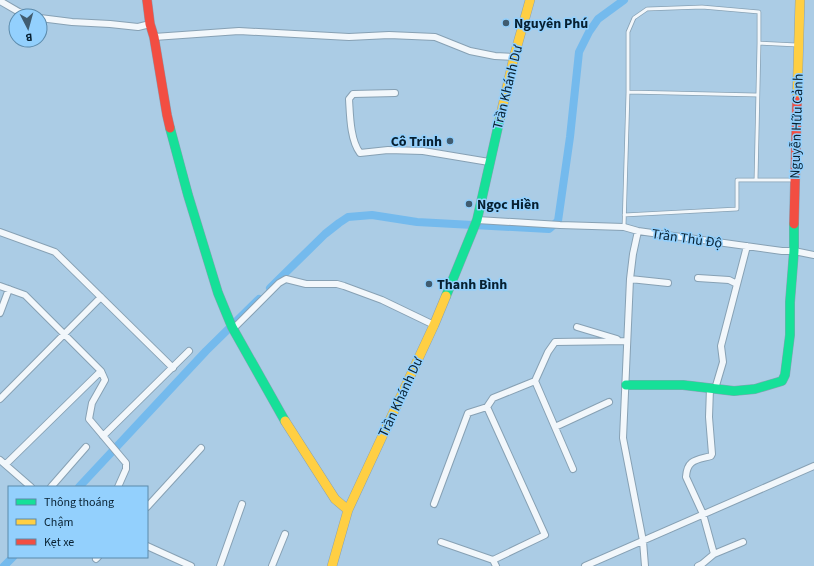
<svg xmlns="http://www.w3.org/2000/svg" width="814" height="566" font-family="'Source Sans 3',sans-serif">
	<rect width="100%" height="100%" fill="#abcce5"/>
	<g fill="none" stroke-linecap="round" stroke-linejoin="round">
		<path stroke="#74baed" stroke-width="8" d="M270,288L325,234L339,223L348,217L372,215L417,222L549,229L558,221L570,137L579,52L589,32L598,19L624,0
			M79,487L206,351L259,299
			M4,566L13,557"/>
		<defs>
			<path id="lane" d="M628,92L757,95
				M756,180L759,43
				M624,215L737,209V180H793
				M624,227L628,92V32L634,18L647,9L702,7L759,12V43L797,45"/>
			<path id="street" d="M0,1L19,12L34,16
				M40,18L72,22L110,24L138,27L150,24
				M154,37L239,31L349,37L389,35L435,37L470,51L495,56L514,57
				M395,93L353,94L349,99C350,114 350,140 360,153L388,150L423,151L489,162
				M477,220L560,225L624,227L638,231L782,251H794L814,255
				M638,231L633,254L630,279L623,438L643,541L645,566
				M0,232L55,252L173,368
				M698,278L729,280L737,284
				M630,279L668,283
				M0,286L25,295L101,371L105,380L92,403L89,419L126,463V469L118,487
				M0,313L9,289
				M577,327L617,339
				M233,329L279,283L286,279L306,284H337L344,286L382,300L434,325
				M535,381L548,352L555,342L627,341
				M715,389L723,362L721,346L747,246
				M0,399L101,297
				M555,427L609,402
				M103,436L189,351
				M0,460L31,487
				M6,464L101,371
				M51,487L86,447
				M434,504L468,413L487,407
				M147,507L201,448
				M441,542L493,560
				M147,546L191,566
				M714,554L743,542
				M96,559L98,557
				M220,566L242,504
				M272,566L285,534
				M496,566L493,560L545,535L487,407L493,398L535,381L573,469
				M585,566L814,466
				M698,566L702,564L714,554L703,514L686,477C687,459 697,460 711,456L712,454L709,417L710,388"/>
			<path id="fast" d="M170,128L188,195L218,293L232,327L285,421
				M446,296L477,220L500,118
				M626,385H683L734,391L755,389L782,381L785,375L790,335V302L794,251V224"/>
			<path id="slow" d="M797,101L800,0
				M500,118L514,57L530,0
				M285,421L335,499L348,510
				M332,566L348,510L434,325L446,296"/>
			<path id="jam" d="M147,0L150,24L154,37L167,115L170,128
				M794,224L797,101"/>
		</defs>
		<use href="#lane" stroke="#87a1b4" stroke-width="4.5"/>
		<use href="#street" stroke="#87a1b4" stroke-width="8"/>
		<use href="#fast" stroke="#87a1b4" stroke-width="10"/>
		<use href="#slow" stroke="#87a1b4" stroke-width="10"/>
		<use href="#jam" stroke="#87a1b4" stroke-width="10"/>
		<use href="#lane" stroke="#f2f7fb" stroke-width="3"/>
		<use href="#street" stroke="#f2f7fb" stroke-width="6"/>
		<use href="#fast" stroke="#16e098" stroke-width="9"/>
		<use href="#slow" stroke="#ffcf43" stroke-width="9"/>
		<use href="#jam" stroke="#f24e42" stroke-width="9"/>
	</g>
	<g fill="#405c70" stroke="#93d0fd" stroke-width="1.5">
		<circle cx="506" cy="23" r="4"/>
		<circle cx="450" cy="141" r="4"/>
		<circle cx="469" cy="204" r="4"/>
		<circle cx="429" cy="284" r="4"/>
	</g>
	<g text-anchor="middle" stroke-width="3" stroke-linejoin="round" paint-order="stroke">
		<g font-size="14" font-weight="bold" fill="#072031" stroke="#93d0fd" text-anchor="start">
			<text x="514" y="28">Nguyên Phú</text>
			<text x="442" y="146" text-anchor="end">Cô Trinh</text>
			<text x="477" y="209">Ngọc Hiền</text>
			<text x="437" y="289">Thanh Bình</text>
		</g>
		<g font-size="14" fill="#072031" stroke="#93d0fd">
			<text transform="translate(507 87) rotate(-76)" y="5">Trần Khánh Dư</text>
			<text transform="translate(796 126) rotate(-88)" y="5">Nguyễn Hữu Cảnh</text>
			<text transform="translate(687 238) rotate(8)" y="5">Trần Thủ Độ</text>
			<text transform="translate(400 397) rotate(-65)" y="5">Trần Khánh Dư</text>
		</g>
	</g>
	<rect x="8" y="486" width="140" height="72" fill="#93d0fd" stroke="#5b8aab"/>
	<rect x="16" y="499" width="20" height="6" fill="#16e098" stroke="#5b8aab"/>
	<text x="44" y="506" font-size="12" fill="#072031">Thông thoáng</text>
	<rect x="16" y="519" width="20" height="6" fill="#ffcf43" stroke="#5b8aab"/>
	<text x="44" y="526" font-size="12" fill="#072031">Chậm</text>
	<rect x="16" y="539" width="20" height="6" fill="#f24e42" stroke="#5b8aab"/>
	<text x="44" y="546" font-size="12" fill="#072031">Kẹt xe</text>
	<g transform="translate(28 28) rotate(174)"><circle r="19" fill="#93d0fd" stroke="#5b8aab"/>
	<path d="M0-3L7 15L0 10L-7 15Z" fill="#405c70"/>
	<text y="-6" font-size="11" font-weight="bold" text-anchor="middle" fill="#072031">B</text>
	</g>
</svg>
